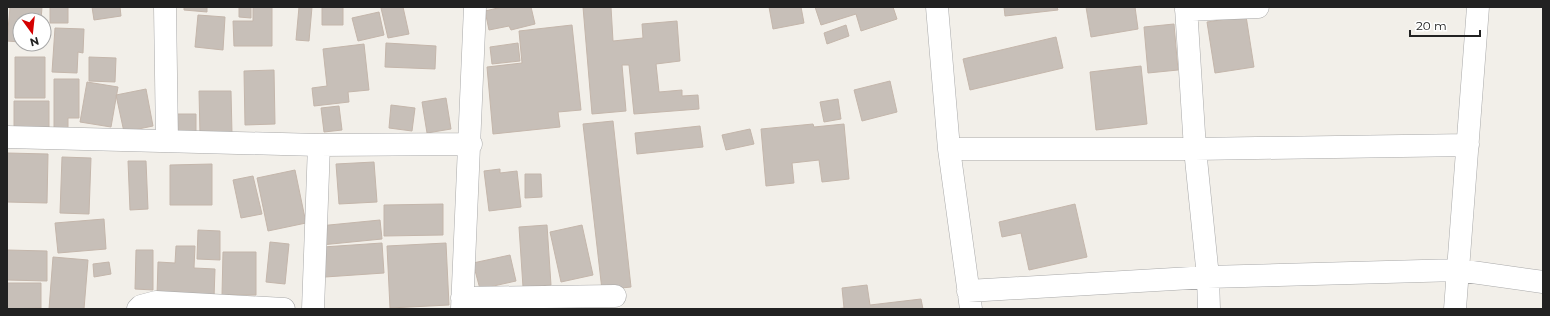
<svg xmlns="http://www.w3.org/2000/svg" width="1550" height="316" font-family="Montserrat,sans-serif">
	<rect width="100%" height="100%" fill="#f2efe9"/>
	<path fill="#c7bfb8" stroke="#c4b6ab" d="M10,7H42L41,20H20V42L7,41Z
		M50,7H68V23H50Z
		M92,7H120L121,16L94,20Z
		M184,7H207V12L184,10Z
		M239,7H251V18L239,17Z
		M253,7H272V46H234L233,21H253Z
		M299,7H312L309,41L296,40Z
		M322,7H343V25H322Z
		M385,7H403L409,34L388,38L381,8Z
		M502,7H531L535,24L511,30L509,26L489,30L485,11Z
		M583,7H611L613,41L643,38L642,24L677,21L680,61L656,64L659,92L682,90V96L698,95L699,109L634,114L629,65H622L626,111L592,114Z
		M769,7H801L804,23L773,29Z
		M815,7H893L897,19L861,31L856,14L821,25Z
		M1004,7H1057L1058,10L1005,16Z
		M1086,7H1135L1138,29L1091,37Z
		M379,12L384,35L358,41L352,18Z
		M198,15L225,17L223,50L195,47Z
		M1246,16L1254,67L1215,73L1207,22Z
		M1174,24L1178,70L1148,73L1144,27Z
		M572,25L581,110L558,112L560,127L493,134L487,67L522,63L519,31Z
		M846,25L849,36L827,44L824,33Z
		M55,28L84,29L83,53L78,52L77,73L52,72Z
		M1056,37L1063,68L970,90L963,59Z
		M386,43L436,46L435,69L385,67Z
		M518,43L520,61L492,64L490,47Z
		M364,44L369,90L348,92L349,102L314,106L312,88L327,86L323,49Z
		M15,57H45V98H15Z
		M89,57L116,58L115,82L89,81Z
		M1141,66L1147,124L1096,130L1090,72Z
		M274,70L275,124L245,125L244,71Z
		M54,79H79V118H68V132L54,133Z
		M890,81L897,112L862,121L854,90Z
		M87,82L118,87L111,127L80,122Z
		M146,89L153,126L124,132L116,95Z
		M199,91H231L232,134L200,135Z
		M446,98L451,129L427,133L422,102Z
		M838,99L841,119L824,122L820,102Z
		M14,101H49V129H14Z
		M391,105L415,108L412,131L389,128Z
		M339,106L342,130L324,132L321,108Z
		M170,114H196V136H170Z
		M613,121L631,287L602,290L583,124Z
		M813,124L814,127L844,124L849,179L822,182L819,160L792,163L794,183L766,186L761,129Z
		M700,126L703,147L637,154L635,133Z
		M750,129L754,144L726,150L722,135Z
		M7,153L48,154L47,203L7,202Z
		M62,157L91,158L89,214L60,213Z
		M128,161H146L148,209L130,210Z
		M374,162L377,202L339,204L336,164Z
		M212,164V205H170V165Z
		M500,169V173L517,171L521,207L489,211L484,171Z
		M295,170L306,223L268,231L257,178Z
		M525,174H541L542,197L525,198Z
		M253,176L262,214L241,218L233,180Z
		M443,204V235L384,236V205Z
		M1075,204L1087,257L1029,270L1021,233L1002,237L999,222Z
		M104,219L106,249L58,253L55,223Z
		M380,220L382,239L321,245L319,226Z
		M547,225L551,285L523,287L519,227Z
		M582,225L593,275L561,282L550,232Z
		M198,230L220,231V260L197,259Z
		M270,242L289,244L285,284L266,282Z
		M382,243L384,273L325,277L323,247Z
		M446,243L449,305L390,308L387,246Z
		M176,246H195L194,268L215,269L214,298L157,296L158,262L175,263Z
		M7,250L47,251V281L7,280Z
		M136,250H153V290L135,289Z
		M223,252H256V295H222Z
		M510,255L516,281L480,289L473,263Z
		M53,257L88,260L84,309H49Z
		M109,262L111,274L94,277L93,264Z
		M7,283H41V308L7,309Z
		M867,285L870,305L921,299L923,309H835L844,308L842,288Z
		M557,300L559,309H518V308Z"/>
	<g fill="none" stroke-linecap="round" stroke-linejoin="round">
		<defs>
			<path id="minor" d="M165,7L167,141
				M937,7L949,149L971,309
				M1186,7L1195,149L1208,277L1209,309
				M1186,10L1258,7
				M7,137L319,145L471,144
				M949,149H1195L1468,145
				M968,291L1208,277L1458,270L1543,282
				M462,298L615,296
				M138,309L141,306L156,302L284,309
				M313,309L319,145
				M462,309L475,7
				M1455,309L1478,7"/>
		</defs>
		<use href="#minor" stroke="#a9a9a9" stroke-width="23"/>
		<use href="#minor" stroke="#fff" stroke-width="22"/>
	</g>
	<rect width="1550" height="316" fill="none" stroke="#222222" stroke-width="16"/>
	<g transform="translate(32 32) rotate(165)"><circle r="19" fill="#ffffff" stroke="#a7a7a7"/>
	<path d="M0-3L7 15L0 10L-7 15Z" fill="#d40000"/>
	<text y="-6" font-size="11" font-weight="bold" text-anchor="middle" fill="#222222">N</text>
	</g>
	<path d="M1410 30v6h70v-6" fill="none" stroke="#222222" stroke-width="2"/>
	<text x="1416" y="30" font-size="12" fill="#222222" stroke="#ffffff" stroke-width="3" paint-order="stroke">20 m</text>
</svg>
